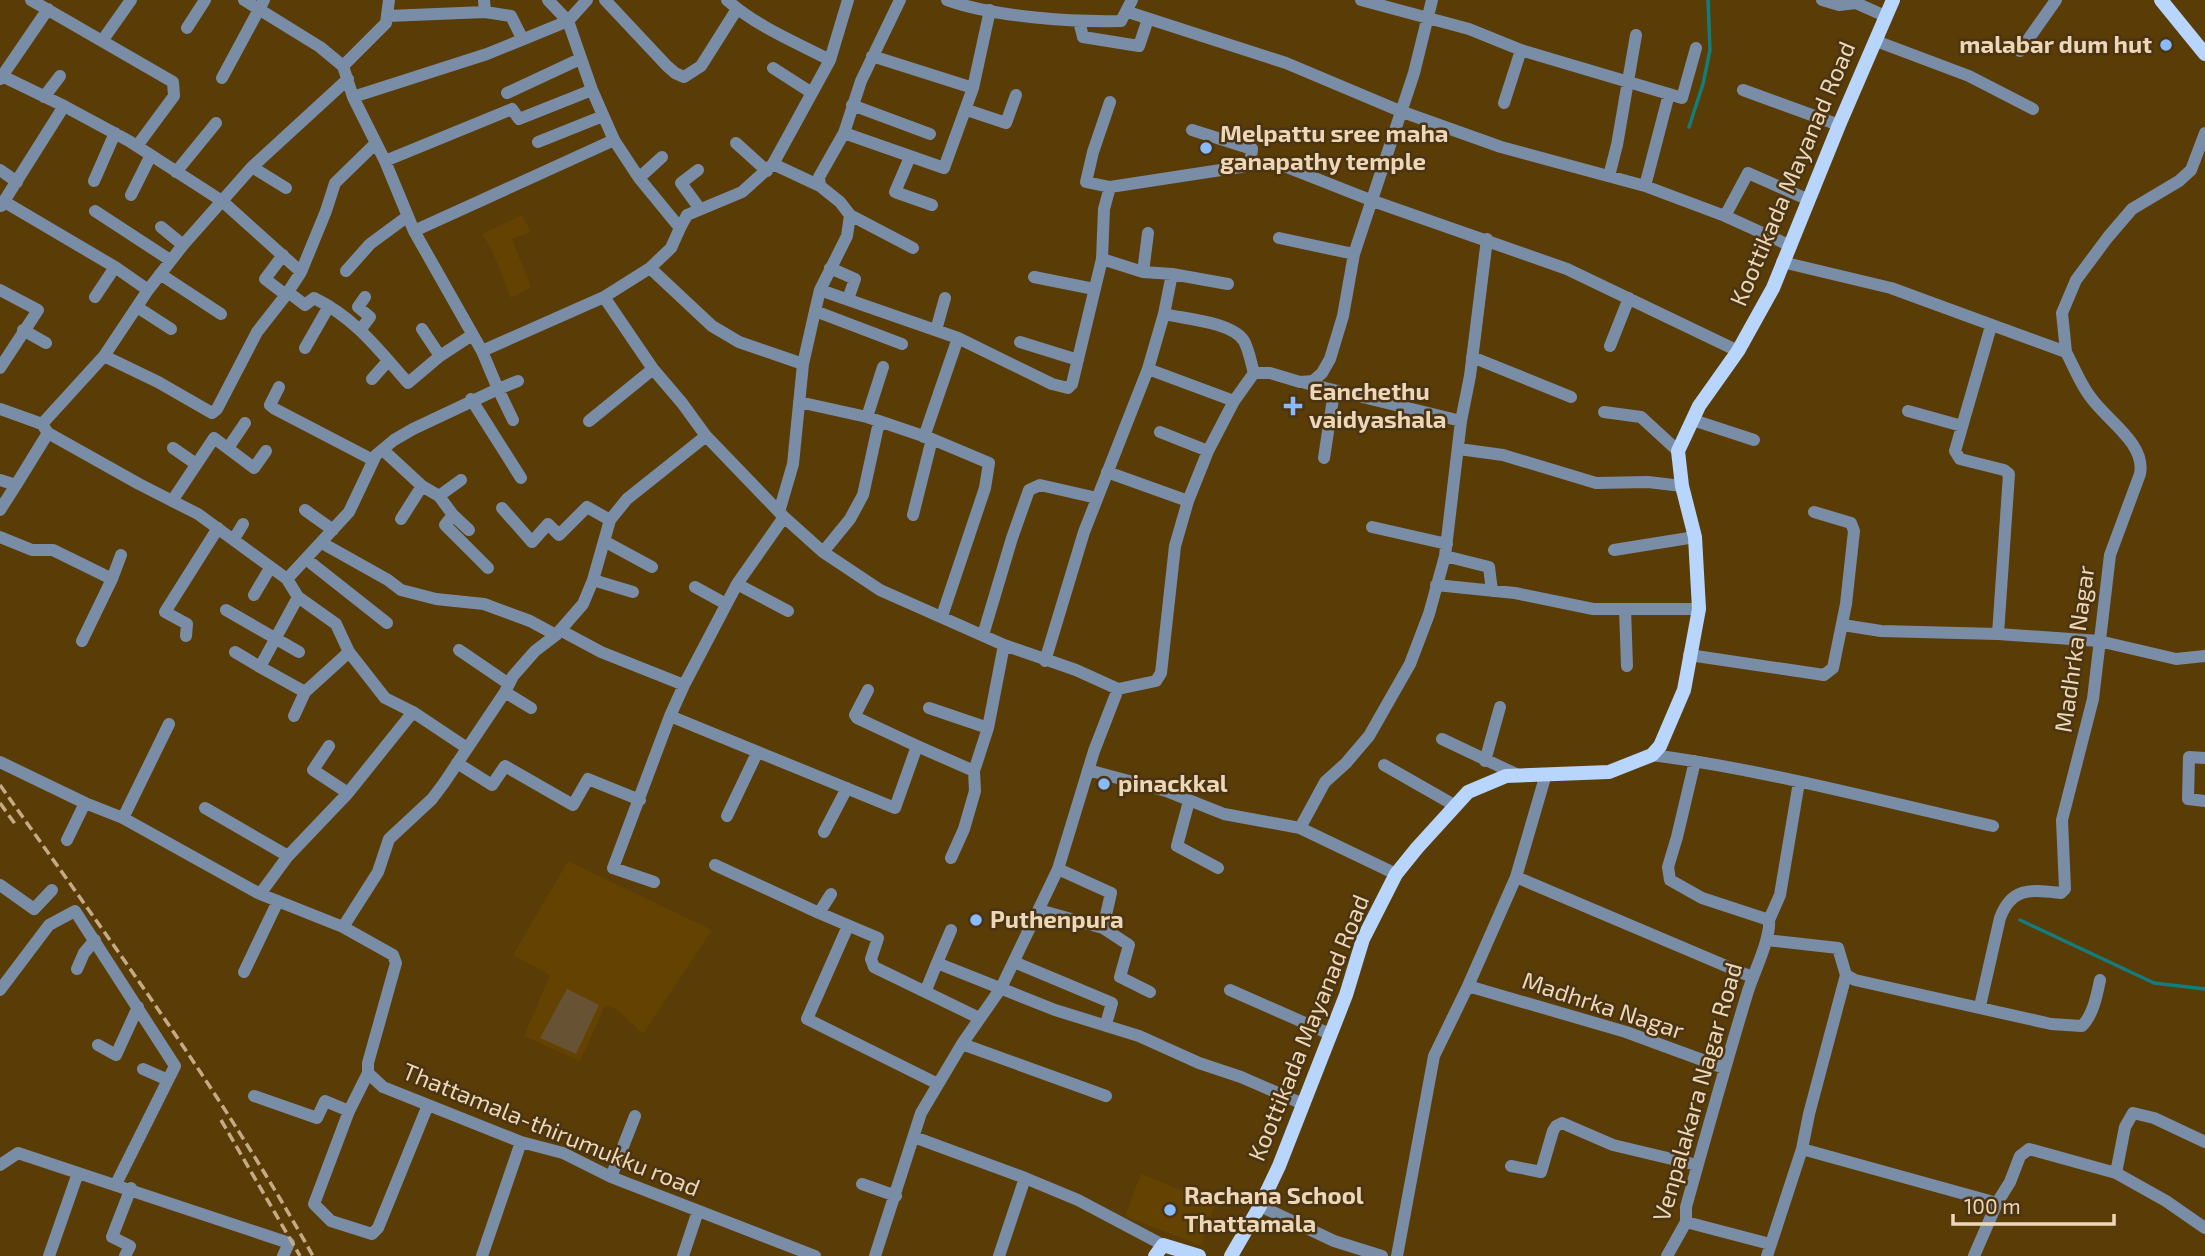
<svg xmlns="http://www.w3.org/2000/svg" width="2205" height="1256" font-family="'Exo 2',sans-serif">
	<rect width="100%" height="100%" fill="#5a3c06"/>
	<path fill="#644202" d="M522,215L531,232L512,239L531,287L511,298L491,248L482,234Z
		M568,861L712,930L643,1034L616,1009L605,1006L580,1061L524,1036L550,975L513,955Z
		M1141,1174L1215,1204L1201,1246L1125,1216Z"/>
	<path fill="#675233" d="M567,989L599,1005L576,1054L540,1038Z"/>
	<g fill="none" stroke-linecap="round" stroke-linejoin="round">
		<path stroke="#137d7e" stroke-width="3.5" d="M1689,127L1703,84L1710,50L1708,0
			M2020,920L2154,983L2205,989"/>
		<path stroke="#7a8da6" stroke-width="12" d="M31,0L173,82L174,96L137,146
			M244,0L320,47L343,66L353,97L385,161L414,231L482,351L604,297
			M484,0L485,12L511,16L522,38
			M587,0L568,21L592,90L614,140L639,178L680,228L671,248L650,268L604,297L653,369L682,403L706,436L784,517L823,552L880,590L1004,645L1076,670L1118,689
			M605,0L667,66L675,73L684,77L701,66L737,9
			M727,0C756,26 795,42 830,60
			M947,0C995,17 1070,22 1121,21L1132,0
			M1361,0L1469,29L1521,50L1669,94
			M1822,0L1839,5L1856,3L1885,16
			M1128,12L1286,63L1400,111L1501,147L1645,186L1725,216L1791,246
			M388,16L485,12
			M1079,21L1083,37L1139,46L1148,19
			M187,28L205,0
			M102,41L131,0
			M1876,41L1969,76L2033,109
			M2020,51L2056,0
			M872,56L973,88
			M343,66L386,23L389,0
			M773,68L812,93
			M0,75L64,106L129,141L222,201L301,272
			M222,78L264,0
			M0,79L48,9
			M1743,90L1839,125
			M507,93L580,59
			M44,97L60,76
			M353,97L487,54L568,21L548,0
			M1110,102L1093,152L1086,182L1110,187
			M1504,103L1521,50
			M852,105L930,134
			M967,110L1006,123L1016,95
			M1192,130L1252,149L1250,166
			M844,133L944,168L973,88L990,10
			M538,142L603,116
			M736,143L767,171
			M910,157L895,192L932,205
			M385,161L512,109L519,119L592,90
			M773,164L820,186
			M252,167L286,188
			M0,170L17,182
			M698,170L681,183L700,209
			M176,172L216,123
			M1609,176L1617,145L1636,35
			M639,178L662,157
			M94,181L115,133
			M1645,186L1669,94L1682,98L1696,48
			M131,195L151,155
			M3,201L115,267L148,290
			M1,206L64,106
			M95,211L170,260
			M850,215L913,248
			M1725,216L1748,173L1809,200
			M161,227L183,245
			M680,228L687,215L742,192L773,164L830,60L848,0
			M414,231L614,140
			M1279,238L1354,254
			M283,255L265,279L286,295
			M1102,259L1143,272L1172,274
			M1782,262L1891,288L2066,352C2074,367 2081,386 2092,399C2108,421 2146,444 2140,474L2110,555L2093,699L2062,820L2065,889L2061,893C2032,890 2012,886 2000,918L1980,1006
			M650,268L712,326L739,342L803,364
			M830,268L855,279L848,299
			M346,271L370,244L408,216
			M1143,272L1148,233
			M160,274L221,314
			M1034,277L1094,289
			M0,290L38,310L0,368
			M820,290L958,338L1052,384L1068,388L1072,384L1102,259L1104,209L1110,187L1260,164L1284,166L1373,201L1567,269L1738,351
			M288,292L305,305L314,298C355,318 378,349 408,383L440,356L472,335
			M95,297L115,267
			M137,307L171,329
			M815,311L902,344
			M1164,314C1185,319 1232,322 1244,341C1249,350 1251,363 1254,373
			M1991,326L1955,451L1960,459L2004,470L2009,474L1998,634
			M361,329L370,317L358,307L365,297
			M422,329L440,356
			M23,330L46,343
			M936,330L945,298
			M1020,342L1078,360
			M1610,346L1629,298
			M305,348L329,306
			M2066,352L2062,313L2076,280L2108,237L2132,209L2179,181L2191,170L2205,133
			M104,356L158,382L212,413L217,409L257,332L286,295L301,272L326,211L335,183L376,143
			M1472,357L1571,397
			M1148,369L1234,401
			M372,379L388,361
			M1305,383L1461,421
			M279,387L270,405L275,409L373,460
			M471,399L521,478
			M799,402L867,417L932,439L989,463L985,488L942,616
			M0,409L42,424L48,433L139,484L198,514L287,579L349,512L376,455L394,440L413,429L498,389L482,351
			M1908,411L1962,426
			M1604,412L1641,417L1678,451
			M867,417L883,367
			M513,420L498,389L518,381
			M1693,420L1754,440
			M589,421L653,369
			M42,424L104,356L148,290L183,245L252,167L348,79
			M1160,432L1208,451
			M924,437L958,338
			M173,448L196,464
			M228,448L245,423
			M1459,449L1503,455L1596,483L1648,482L1682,486
			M383,450L422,486L439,496L453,515L469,530
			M1324,458L1334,392
			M1107,472L1188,501
			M0,480L16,485L0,510
			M16,485L48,433
			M439,496L461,480
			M172,501L214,438L254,468L266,451
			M502,508L532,542L548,524L559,535L587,507L610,520
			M305,510L333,530
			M779,512L793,464L803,364L815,311L820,290L847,236L850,215L840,202L820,186L819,177L844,133L861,81L900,0
			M453,515L445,525L488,568
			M913,515L932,439
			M401,519L422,486
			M1372,527L1447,544
			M0,537L32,550H53L112,579L82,641
			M234,539L243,524
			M604,541L652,567
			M322,543L388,580L401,590L436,599L484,604L530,621L556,635
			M1614,550L1695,537
			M823,552L850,519L863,495L879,422
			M1445,556L1489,567L1492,591
			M306,559L387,623
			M112,579L121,555
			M287,579L298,597L336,624L349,652L385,698L413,712L467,748
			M593,580L633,592
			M737,584L788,611
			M1436,585L1515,593L1593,609H1699
			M695,587L726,604
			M254,595L270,568
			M298,597L260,667L305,692L349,652
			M1625,609L1627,666
			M226,610L299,652
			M1843,625L1881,631L1998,634L2099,641L2176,659L2205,656
			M560,630L601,652L684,685
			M983,635L1012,538L1029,490L1040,485L1097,498
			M186,636L187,624L165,612L218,528
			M459,650L509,684
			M235,652L260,667
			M1689,655L1824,675L1833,668L1846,604L1854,531L1851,523L1814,512
			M1045,661L1084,532L1148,369L1164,314L1172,274L1228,284
			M868,690L855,715L857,718L917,746
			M505,692L531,708
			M929,708L988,728
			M294,716L305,692
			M670,716L895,808L917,746L974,771
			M1442,739L1518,775
			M329,746L313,770L348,793
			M1652,755C1767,770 1880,801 1993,826
			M2205,758L2189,757L2188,799L2205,801
			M1485,761L1500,707
			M0,762L85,803L123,818L260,894L343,927L393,955L396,963L368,1063V1073L383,1087L521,1142L563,1153L611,1177L815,1256
			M457,763L492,785L505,766L573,805L588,779L640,800
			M1384,765L1454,805
			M1088,770L1166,791L1224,814L1300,828L1396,874
			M1189,801L1177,846L1218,868
			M205,808L288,856
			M727,816L757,753
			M123,818L169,724
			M1300,828L1325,782L1346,763L1369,736L1410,664L1429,614L1445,556L1461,421L1470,376L1487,239
			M824,832L847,788
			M67,840L85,803
			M951,858L964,829L975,791L974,771L988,728L1004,645
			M715,865L819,913L878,938L871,959L874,967L979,1018
			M1058,869L1111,893L1103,928L1129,945L1120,977L1150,992
			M1516,877L1752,977
			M654,882L613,868L670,716L684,685L737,584L784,517
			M0,885L34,909L52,890
			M260,894L288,856L348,793L413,712
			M1039,910L1103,928
			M819,913L831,894
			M1769,920L1780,895L1799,782
			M848,926L807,1019L938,1084
			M343,927L378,872L389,839L432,799L444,783L505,692L513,676L535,651L556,635L583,604L593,580L610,520L627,499L706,436
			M951,930L937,963L1055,1010L1139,1036L1199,1063L1241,1077L1303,1104
			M1767,940L1838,948L1846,975L1855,980L2051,1024L2082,1026C2093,1015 2097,995 2100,980
			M1014,962L1112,1003L1106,1024
			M77,969L84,953L95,940
			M244,972L278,901
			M1468,986L1626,1032L1724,1068
			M0,990L49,925L75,911L175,1066L116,1184
			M926,990L937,963
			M1230,990L1330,1034
			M962,1044L1106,1096
			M98,1045L116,1055L138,1007
			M143,1069L168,1080
			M368,1073L349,1111L314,1204L331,1221L372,1234L378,1228L428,1105
			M254,1096L317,1118L325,1101L349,1111
			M914,1137L1025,1178L1078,1200L1163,1245
			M1802,1149L1997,1203
			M0,1165L18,1153L289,1243L283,1256
			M1511,1166L1541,1172L1553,1131L1556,1126L1562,1123L1613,1145L1697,1165
			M2116,1173L2125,1127L2133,1113L2154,1118L2205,1142
			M611,1177L635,1116
			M862,1184L896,1196
			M1260,1206L1334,1241L1382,1256
			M1686,1222L1770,1244
			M49,1256L78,1173
			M125,1256L130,1246L112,1237L131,1188
			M482,1256L521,1142
			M683,1256L698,1211
			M875,1256L921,1113L962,1044L1001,988L1058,869L1094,751L1118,689L1156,681L1161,673L1175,546L1188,501L1208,451L1234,401L1254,373H1270L1300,382L1313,381L1322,373L1330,359L1343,316L1354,254L1414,73L1432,0
			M999,1256L1025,1178
			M1397,1256L1434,1056L1468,986L1516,877L1546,774
			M1667,1256L1686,1222V1207C1706,1135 1726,1063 1748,991C1754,972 1771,938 1769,920L1702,898L1670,880L1668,867L1677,837L1695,761
			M1767,1256L1802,1149L1809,1114L1846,975
			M1974,1256L1997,1203L2010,1182L2020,1156L2029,1149L2116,1173L2166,1201L2205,1228"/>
		<path stroke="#b7d5fd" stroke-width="14" d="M2161,0L2205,54
			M1155,1256L1163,1245L1199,1256
			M1231,1256L1260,1206L1279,1166L1346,995L1363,939L1396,874L1417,848L1468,792L1506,776L1609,772L1652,755L1660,746L1684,690L1699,609L1695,537L1682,486L1678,451L1699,406L1738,351L1773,288L1839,125L1893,0"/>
		<path stroke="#c4ab86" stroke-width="3.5" stroke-dasharray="10 5" stroke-linecap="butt" d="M0,785C109,939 221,1091 313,1256
			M0,803L15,824
			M221,1120L300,1256"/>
	</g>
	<g fill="#89bafc" stroke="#4a3412" stroke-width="2.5">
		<circle cx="2166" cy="45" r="7"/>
		<circle cx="1206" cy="148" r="7"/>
		<path d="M1289.5 395.5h7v7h7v7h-7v7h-7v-7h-7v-7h7z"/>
		<circle cx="1104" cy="784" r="7"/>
		<circle cx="976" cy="920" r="7"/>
		<circle cx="1170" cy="1210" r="7"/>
	</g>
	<g text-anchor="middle" stroke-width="5" stroke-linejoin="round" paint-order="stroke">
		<g font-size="24" font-weight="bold" fill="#eed7b8" stroke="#4a3412" text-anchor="start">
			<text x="2152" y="53" text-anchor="end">malabar dum hut</text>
			<text x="1220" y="142">Melpattu sree maha<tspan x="1220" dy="28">ganapathy temple</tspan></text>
			<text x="1309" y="400">Eanchethu<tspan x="1309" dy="28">vaidyashala</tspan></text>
			<text x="1118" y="792">pinackkal</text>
			<text x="990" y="928">Puthenpura</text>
			<text x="1184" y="1204">Rachana School<tspan x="1184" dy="28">Thattamala</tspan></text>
		</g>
		<g font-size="24" fill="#eed7b8" stroke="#4a3412">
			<text transform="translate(1793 174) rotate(-67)" y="8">Koottikada Mayanad Road</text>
			<text transform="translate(2075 649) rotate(-82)" y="8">Madhrka Nagar</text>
			<text transform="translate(1603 1006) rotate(18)" y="8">Madhrka Nagar</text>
			<text transform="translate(1309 1028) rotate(-68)" y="8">Koottikada Mayanad Road</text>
			<text transform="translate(1698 1092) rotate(-74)" y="8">Venpalakara Nagar Road</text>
			<text transform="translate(551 1130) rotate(22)" y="8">Thattamala-thirumukku road</text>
		</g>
	</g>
	<path d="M1953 1214v10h161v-10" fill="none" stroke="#eed7b8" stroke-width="3.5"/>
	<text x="1964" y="1214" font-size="21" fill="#eed7b8" stroke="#4a3412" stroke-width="5" paint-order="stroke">100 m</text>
</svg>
